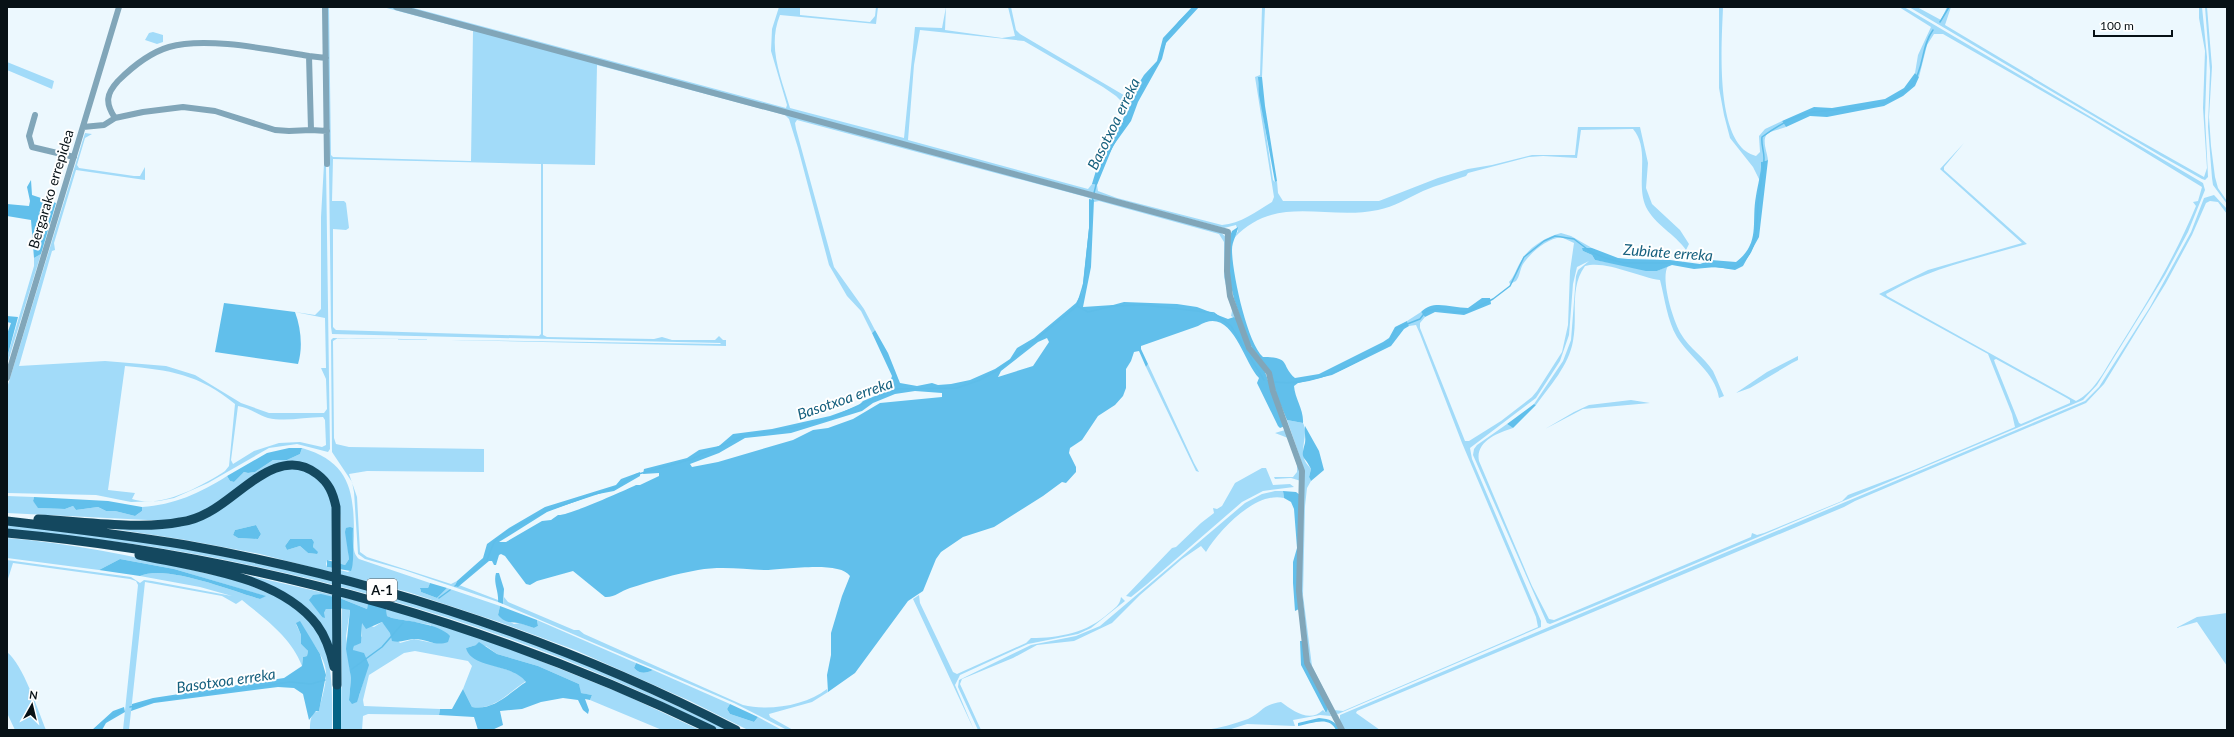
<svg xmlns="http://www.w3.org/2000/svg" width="2234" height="737" font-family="Lato,sans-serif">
	<rect width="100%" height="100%" fill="#ecf8fe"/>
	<path fill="#a2dbf9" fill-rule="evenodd" d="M327,7H329L331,155L333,157L471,161L473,31L383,7H391L1218,230L1226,237V273L1237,319L1231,316L1232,311L1224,277V242L1219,234L1099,201L1094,202V200L1086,197L797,120L795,123L796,129L834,267L864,309L875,330L872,333L861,311L847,296L829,265L798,148L789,119L785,115L597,65L595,165L543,164V335L547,337L654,339L662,337L672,340H715L719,336L723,340H726V346L357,338H338L333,341L334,438L336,444L349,447L484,449V472L367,471L349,474L357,497L360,552L367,557L451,584L457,581L455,586L459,585L498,600V602L404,570L365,559L358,554L354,492L352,482L332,452L331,340L333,338L721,344L720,343L332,334L331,327ZM333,159L541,164V334L539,336L336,330L333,327V229L346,230L349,228L346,203L344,201H332Z
		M402,7H410L786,108L787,105L771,51L772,29L779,7H800V15L870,22L875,16L876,7H878L876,24L780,15C767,47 781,77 790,108L904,138L915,27L942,28L946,7L945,30L1002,38L1015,36L1008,7H1011L1016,30L1020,34L1127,97L1124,104L1116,96L1103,87L1024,41L920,30L914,65L908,140L1088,189L1092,184L1097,185L1098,191L1117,198L1222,225C1240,224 1257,211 1272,202L1274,197L1255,77L1260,75L1262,7H1265L1262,77H1259L1258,82L1273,180L1275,182L1277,181L1278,193L1283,201H1379L1438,178L1468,169L1492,165L1532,155H1575L1578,127H1640L1648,163L1646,188L1652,204L1680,230L1689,244L1686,250C1675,234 1655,225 1646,207C1635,183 1651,150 1633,129L1581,130L1577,158L1543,156L1529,157L1468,173L1466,176C1452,181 1437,185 1423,191C1408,198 1394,207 1378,210C1326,221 1277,193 1234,238L1238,231L1236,225L1224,228Z
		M1719,7H1723C1722,40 1713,146 1756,156L1760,152L1759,136L1765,129L1782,121L1786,127C1781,129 1775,130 1770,132C1760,137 1767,151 1768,160L1761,162L1760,181L1753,167L1730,138L1724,115L1719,88Z
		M1899,7H1904L2203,183L2205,190L2188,232L2165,275L2097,385L2083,400L1592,607L1550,624L1547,623L1473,455L1474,449L1477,445L1507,424L1513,428C1497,433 1475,442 1479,461L1532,586L1549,619L1554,620L1751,537L1752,533L1757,535L1764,533L1842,501L1848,495L1914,470L2015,427L2012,414L1988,354L1879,294L1928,270L2022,243L1940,169L1964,143L1944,167V170L2027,244C1980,258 1932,267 1888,293L1886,294L1887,296L2076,401C2096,391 2106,367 2118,349C2147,303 2175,257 2196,206L2193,202L2198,201L2202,187L2089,118L1943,34H1934L1927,45L1919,77L1915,73L1918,55L1931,27ZM1996,359L2065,397L2070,400V403L2021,424L2019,423L1995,363L1994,360Z
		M1909,7H1917L1941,20L1947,7H1951L1945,25L2126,133L2204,177L2207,168L2203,108L2205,51L2199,18V7H2202L2207,57L2205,116L2208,177L2205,180L2202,179L2161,156Z
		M2205,7H2207L2212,67L2209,117L2211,146L2215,177L2218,188L2227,201V204L2213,185L2212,178L2208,127L2210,71Z
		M153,32L163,35V42L157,44L145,40L149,33Z
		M7,62L54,81L52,89L7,70Z
		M85,133L92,134L85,138L77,165L79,168L134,176H140L145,167V180L76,170L54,243L55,250L52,251L19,366L105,361L166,366L195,375L241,403L269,413H324L327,409L326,379L321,368H326L325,318L295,312L315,315L321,309V217L324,164H326L330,449L328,452L297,444L269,448L208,483L174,498L159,501L131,502L96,495L7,493V388ZM125,366C169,370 199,374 235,404L229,466L225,471C202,486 161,509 132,499L135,493L108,490ZM238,406C248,407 258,415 268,418C285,422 305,417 323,417L325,420L326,445L322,447L300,442L279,443L254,451L233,464L231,460Z
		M2214,195L2227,209V214L2218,202L2210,201L2206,203L2192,235L2166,283L2104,384L2086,403L1855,501L1844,507L1357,711L1356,713L1380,730H1345L1340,722V715L2085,401L2099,387L2150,307L2191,232L2204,198Z
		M1561,233L1571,236L1592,248H1587L1583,251L1592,255L1595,260L1657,271L1668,266C1660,278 1673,321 1681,334C1689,348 1704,357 1713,371C1717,379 1720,388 1724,396L1719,398C1715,372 1690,358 1677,337C1667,320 1665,299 1660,280C1638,277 1606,260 1585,266C1569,288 1578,316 1573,341C1569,365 1550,386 1536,405L1534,404L1563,361L1571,340L1576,276L1578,270L1589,261L1577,267L1573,284L1569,335L1560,361L1536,398L1470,448L1472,459L1541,621V627L1338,714L1335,713L1311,669L1309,660L1301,584L1304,473L1302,463L1287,420L1303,423C1309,434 1299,449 1305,461C1306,464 1309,466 1311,469L1309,477L1311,481L1307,488L1305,506L1303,595L1312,666L1334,710L1343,711L1538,627L1536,617L1462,443L1420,334L1416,325L1409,326L1407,321L1421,312L1425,317L1420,323V328L1465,441H1469L1501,421L1532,397L1537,391L1562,352L1568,325L1570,271L1574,243L1561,237C1547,239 1531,252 1523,264C1520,269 1520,276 1516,281L1510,284L1509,282C1515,276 1516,269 1521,261C1529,247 1546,237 1561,233Z
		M41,254L7,365V358L34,266V258Z
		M1798,356V360L1792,363L1750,388L1736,393L1767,372Z
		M1148,364L1194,463L1199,472L1196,471L1146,367Z
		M1631,400L1650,403L1583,409L1545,429L1574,412L1589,405Z
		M1285,430L1299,462L1301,481L1291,478L1275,479L1274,477H1293L1297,472V465L1288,438L1275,433Z
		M302,448C350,462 354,491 354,536C354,545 352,553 359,559L430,583L428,588L420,589L421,592L437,598L447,588L500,606L498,615L514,624L520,623L534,628L538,626L537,620L636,663L634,668C640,674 645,674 653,670L730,704L727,709L730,714L754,722L758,717L782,730H748L690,701L575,650L499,622L408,592L260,554L186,540L82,524C115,526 152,532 185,524C228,513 266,452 311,473C343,487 334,532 333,560H327L326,564L327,567L348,572C356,568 352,539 352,528H346L349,559L345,565L341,564C340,531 348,482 310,466C271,450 241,488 211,507C197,515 183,518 168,521L7,513V496L34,497L33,501L39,508L65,509L73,506L76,510L98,507L106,511H115L135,516L142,511V507C174,505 200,493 227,476L230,481L234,482L244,472L248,473L255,472L273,460H287L300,454ZM256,525L261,534L258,539L238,538L233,535L235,530ZM290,539H312L314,542L313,547L317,554L308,553L300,546L287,550L285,546Z
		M1262,468H1266L1273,485L1290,484L1294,487L1263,491L1242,502L1146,585L1131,597L1126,596L1172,548L1176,547L1201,523L1214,513L1213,508L1217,509L1222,506L1235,483Z
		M1275,491H1283L1284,498C1256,491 1219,530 1206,552L1201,546L1182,559L1140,595L1112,623L1074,641L1037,645L1013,658L962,679L960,684L981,730H978L958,687L959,680L1031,645L1076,636L1100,626L1245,503L1262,494Z
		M7,525C52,530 98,534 142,541C270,563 398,593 520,638C591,665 659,697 728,730H719C557,646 379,589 200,555C136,543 71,536 7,529Z
		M7,538C70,543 134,556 196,571C216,576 238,579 257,588C278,597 303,609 316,630C335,661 332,695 332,730H310C310,723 310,712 319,711C321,700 325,689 326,677C328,658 308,636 296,624L301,635V644L308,651L307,656L303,657L302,666C291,637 265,619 242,600L236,604L222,596L145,582L129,730H123L138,585L136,581L130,579L13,563L7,582V560L131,577L140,583L144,580L152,581L232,596L200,587L140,576C166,564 232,591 260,599L265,596L174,569L120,559L99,570L7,558Z
		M207,566L368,603L367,609L342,599L310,600L322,617L326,609H334V656L308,611Z
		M919,595L920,603L953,672L957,674L1026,643L1031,638C1059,638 1087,633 1109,613C1115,608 1120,605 1121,597L1125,601L1091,628L1078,634L1028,644L960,675L955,685L974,730L913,599Z
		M504,597L508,602L574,630H579L584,634L743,705C768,711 806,706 827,689L828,692L812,702L769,714L770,717L793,730H787L734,703L503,604Z
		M342,607L350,610L346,636L351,678L349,700L359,696L368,665L353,650L354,646L362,636V623L374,627L382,622L400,643L414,639L433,643L431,625L392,618L387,616L386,608L498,644L623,694L700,730H662L590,700L592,695L580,693L579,684L538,666L497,654L486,646L476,645L466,648L492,665L520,674L526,681C509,692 494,711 472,707L463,689L472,666L468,661L415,651L404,653L369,675L363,700L364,706L440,709L439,715L368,714L363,716L362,730H341Z
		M2227,613V666L2197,622L2176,628L2197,617Z
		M7,652C23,665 38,710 46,730H15L7,713Z
		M1281,702C1293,711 1310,723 1323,710L1326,713L1328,709L1331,716L1320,715L1293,720L1295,726L1247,724L1228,730H1205C1220,728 1234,724 1248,719C1263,712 1261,705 1281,702Z"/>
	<path fill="#61bfeb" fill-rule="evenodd" d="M1192,7H1199L1166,43L1162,59L1138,102L1131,121L1113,146L1097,185L1092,184C1097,168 1102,149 1111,134C1114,128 1121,125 1124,117C1127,110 1124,104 1127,97L1131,96L1144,75L1157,61L1163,38Z
		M1915,73L1919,77L1915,86L1903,96L1884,106L1827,117L1810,116L1786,127L1782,121L1814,107L1832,108L1885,99L1904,88Z
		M1258,77H1262L1265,106L1277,181L1275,182L1259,95Z
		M1768,160L1759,237L1743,266L1735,270L1716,267L1694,269L1672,265L1657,271H1646L1595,260L1592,255L1583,251L1582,248H1592L1618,258L1628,259L1670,260L1700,264L1711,260L1736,262C1761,243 1751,223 1756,196C1758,184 1761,174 1761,162Z
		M31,180L32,195L56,203L41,254L34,258L31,220L7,216V204L29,206L30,201L27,187Z
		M1089,199L1094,200L1091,267L1083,307L1113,305L1124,302L1177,304L1197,307L1228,319L1234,317L1237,319L1265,372L1285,426L1280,428L1278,426L1257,383L1259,378C1242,360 1232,304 1198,326L1141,346V349L1148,364L1146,367L1139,351L1134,352L1131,361L1126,369V388L1123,396L1115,405L1098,416L1082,440L1070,448L1069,453L1076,467V472L1066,483L1062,482L1043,496L994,527L963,537L941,552L936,559L923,591L908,601L855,673L828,692L827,675L831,655V633L842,596L850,576C840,560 782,570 764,570C742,569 720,566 698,570C675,574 652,581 630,588C621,591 614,598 605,597L573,571L537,581L530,585L526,584L505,556L501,554L499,555L496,565H494L492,561H489L458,587L455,586L457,581L483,558L487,544L509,528L545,507L616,485L621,479L640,472V476L614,491L593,495L547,512L499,542H506L542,521L551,520L558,515C568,516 623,491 636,485H640L659,476V473L643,474L644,469L687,458L699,450L719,446L733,434L772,429L830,416L858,406L863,401L887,391L892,376L872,333L875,330L888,353L900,383L917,386L932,383L938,385L951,384L970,380L995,369L1010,359L1017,348L1034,338L1076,303L1082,292L1089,228ZM1047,338L1049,342L1033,366L998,377L1001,371L1038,342ZM915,391L942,393V397L880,403L853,419L828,428L813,430L793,440L718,462L692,467L690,464L719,453L745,438L791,433L862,411L873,403L895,394Z
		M1238,227C1237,235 1232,241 1232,250C1232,272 1247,343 1263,357C1292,357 1280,365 1295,378L1319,374L1383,342L1389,338L1395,327L1407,321L1409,326L1404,329L1391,346L1332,375L1298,383L1294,386C1295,399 1304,410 1303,423L1287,420L1276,394L1272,376L1251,348L1234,299L1229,277L1230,236L1232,231Z
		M1482,298H1490L1491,304L1464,315L1435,312L1425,317L1421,312C1433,299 1451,308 1468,308Z
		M224,303L295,312C301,328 303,348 298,364L215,352Z
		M7,316L18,317L7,358V334L11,323L7,322Z
		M1534,404L1536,405L1513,428L1507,424Z
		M1305,426L1319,451L1324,470L1311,481L1309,477L1311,469C1304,454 1300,461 1305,443C1306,437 1304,432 1305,426Z
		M289,448H302L300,454L287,460H273L255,472L248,473L244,472L234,482L230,481L227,476L267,453Z
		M1283,491L1296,492L1300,495L1299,609L1295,611L1293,583V562L1297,548L1294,509L1291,502L1284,498Z
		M34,497L108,501L142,507V511L135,516L115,511H106L98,507L76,510L73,506L65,509L38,508L33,501Z
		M256,525L261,534L258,539L238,538L233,535L235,530Z
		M350,527L353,528C352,540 355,562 351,571L327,567V560L345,565L349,559L345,532L346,528Z
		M290,539H312L314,542L313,547L318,552L317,554L308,553L300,546L287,550L285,546Z
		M120,559L174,569L266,596L260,599C232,591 166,564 140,576L99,570Z
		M496,573H499L504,589L503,604L498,602C499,591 493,583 496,573Z
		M430,583L447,588L437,598L421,592L420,588H428Z
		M321,594L342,599L367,609L368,603L386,608L387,616L392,618C407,621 440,624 450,636L448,642C435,647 426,638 413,639C405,640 401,643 392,641L390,633L382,622L366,629L362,623L361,643L354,646L353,650L364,653L369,665L357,702L352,704L349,700L351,678L346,649L350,610L333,607L334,609H326L324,613L325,618L322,617L309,600L313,595Z
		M500,606L537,620L538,626L534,628C530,627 526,625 522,624C512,621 507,625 498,615Z
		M300,621L320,654L326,675L319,711H316L309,720L303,694L294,688L278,687L154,703L131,711L132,704L153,698L284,678L302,666L303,657L307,656L308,651L301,644V635L296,623Z
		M1300,641H1304L1306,660L1328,709L1326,713L1301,665Z
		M479,642L497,654L538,666L579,684L581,693L592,695L590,700L585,699L589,710L588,714L583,710L578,700L563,698L541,702L522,709L500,711L503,725L492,730H478L474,717L439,715L440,709H452L463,689L472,707C494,711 509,693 526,682C512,663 471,669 466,648L476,645Z
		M636,663L653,670C645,674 640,674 634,668Z
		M730,704L758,717L754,722L730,714L727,709Z
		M124,707L125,712L106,723L102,730H92L113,711Z
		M1319,718C1330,719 1335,721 1340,730H1336C1329,715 1311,724 1298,726V723Z"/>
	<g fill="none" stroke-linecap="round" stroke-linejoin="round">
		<path stroke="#5ebde9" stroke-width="1.5" d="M1940,22L1949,7
			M1094,193L1100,169L1122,129L1131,105L1160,59L1167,37L1180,21L1195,7
			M1077,306L1088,312L1113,306L1144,305L1214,313L1231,326L1264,380
			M1275,382C1314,387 1350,366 1382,347L1389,342L1397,328L1420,319L1426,311L1437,309L1453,312H1467L1493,299L1510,286L1524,257L1544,241L1555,236L1574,239L1591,252L1605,258L1624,263H1673L1732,268C1759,258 1756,228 1758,204C1759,189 1764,174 1764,158C1764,151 1761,145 1762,137C1777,126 1795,115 1813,112C1847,107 1889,113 1913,83C1924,69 1921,46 1933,30
			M455,586L487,560L494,542L506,532L548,510L617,487L635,475L692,459L745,435L792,428L829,419L895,389L957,388L980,380L1001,368L1077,306L1084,283L1093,197
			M439,598L450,590
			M352,669L382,647L403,623
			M130,707L161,700L290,682L311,684L325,680
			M100,730L106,720L122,710"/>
		<path stroke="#81a6b9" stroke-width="6" d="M325,7L327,164
			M396,7L1228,232L1227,271L1230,296L1249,348L1269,373L1273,391L1302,471L1299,591L1307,663L1342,730
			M309,56L326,58
			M35,115L29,136L32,147L74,157
			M83,127L104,125L115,118L143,112L183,107L215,111L275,130L289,131L311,130L309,56C271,50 206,36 169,47C149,53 133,66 118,81C106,94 105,103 115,118
			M311,130L327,131
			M7,378L119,7"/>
		<path stroke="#036385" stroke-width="8" d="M337,685V730"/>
		<path stroke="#14485f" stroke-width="9" d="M38,519C81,521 140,530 180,522C190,521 200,517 209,512C240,496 279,444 317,474C329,483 333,493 336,507L337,685
			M7,521C67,528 126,535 186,545C377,579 563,641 736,730
			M7,533C255,556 488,622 712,730
			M139,555C195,567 280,576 317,625C326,637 331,653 334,667"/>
	</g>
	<g text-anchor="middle" stroke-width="4" stroke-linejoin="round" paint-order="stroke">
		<rect fill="#fff" stroke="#51585c" stroke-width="1" x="367" y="579" width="30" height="22" rx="3"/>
		<g font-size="13" font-weight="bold" fill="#071116">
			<text x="382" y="595">A-1</text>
		</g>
		<g font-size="14" fill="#071116" stroke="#fff">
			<text transform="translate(51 189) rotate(-73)" y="5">Bergarako errepidea</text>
		</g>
		<g font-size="15" font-style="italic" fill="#16607e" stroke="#fff">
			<text transform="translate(1114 124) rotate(-64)" y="5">Basotxoa erreka</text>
			<text transform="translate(1668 253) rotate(4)" y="5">Zubiate erreka</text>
			<text transform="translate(845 399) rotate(-19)" y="5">Basotxoa erreka</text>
			<text transform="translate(226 681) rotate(-8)" y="5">Basotxoa erreka</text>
		</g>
	</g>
	<rect width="2234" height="737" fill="none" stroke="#071116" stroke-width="16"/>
	<g transform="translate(32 705) rotate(8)" stroke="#ffffff" stroke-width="3" paint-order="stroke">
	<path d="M0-3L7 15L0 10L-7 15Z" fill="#071116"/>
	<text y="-6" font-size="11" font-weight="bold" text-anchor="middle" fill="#071116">N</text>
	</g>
	<path d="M2094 30v6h78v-6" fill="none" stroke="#071116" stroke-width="2"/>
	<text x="2100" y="30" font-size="12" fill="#071116" stroke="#ffffff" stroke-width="3" paint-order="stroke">100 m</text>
</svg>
